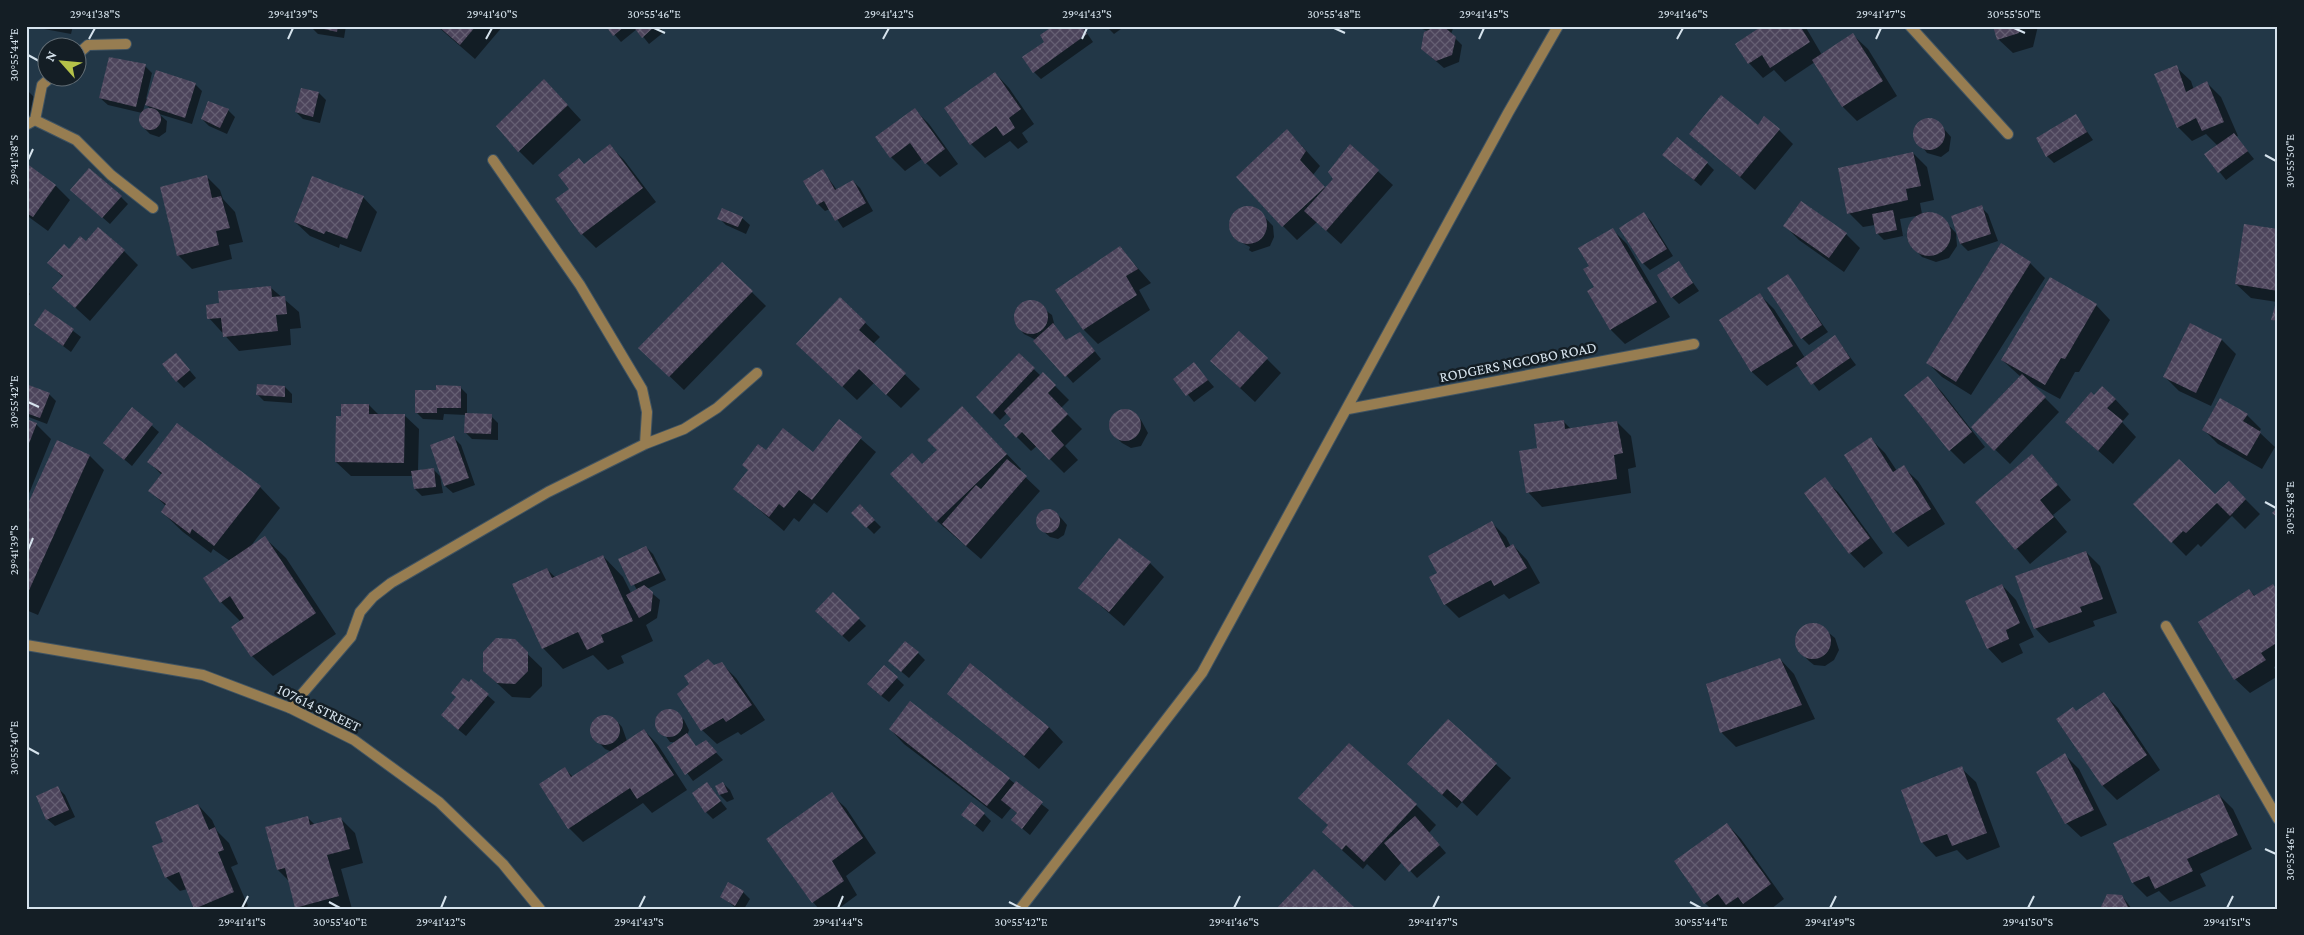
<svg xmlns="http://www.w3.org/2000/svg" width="2304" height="935" font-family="'Crimson Pro',serif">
	<defs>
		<pattern id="building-cross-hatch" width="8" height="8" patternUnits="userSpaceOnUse" patternTransform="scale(1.25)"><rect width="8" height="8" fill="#4c445b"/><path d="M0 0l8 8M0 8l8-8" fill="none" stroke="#655f73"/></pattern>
	</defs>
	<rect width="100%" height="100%" fill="#223747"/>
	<path fill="#0007" fill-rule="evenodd" d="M28,26H73L71,34Z
		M346,26L344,38L318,34L311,27Z
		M437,26H503L475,59Z
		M607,26H659L664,32L649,44L637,29L621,42Z
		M1055,26H1082L1093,42L1041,79L1034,72L1046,42Z
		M1106,26H1125L1114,34Z
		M1413,26H1454L1451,34L1462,45L1459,62L1444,68L1430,56L1428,31Z
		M1764,26H1805L1822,55L1853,35L1868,49L1897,96L1857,121L1843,107L1815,62L1785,82L1774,70L1763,78L1749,63Z
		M1994,26H2038L2033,47L2013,53L1998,39Z
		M145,66L152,73L146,99L195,84L202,91L192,124L159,114L167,121L166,132L159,137L150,134L143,127L140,120L142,113L108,105L100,98ZM145,104L151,109L143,111Z
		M2176,67L2191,81L2194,90L2207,83L2221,97L2238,136L2236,137L2254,159L2226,180L2206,155L2218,146L2206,134L2192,141L2178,127Z
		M995,73L1009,88L1034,124L1022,133L1028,142L1018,149L1010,141L985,158L971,144Z
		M26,89L40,103L26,120Z
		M302,89L319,93L326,100L320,123L303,119L296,112Z
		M558,95L581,120L533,165L519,151Z
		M228,110L235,117L227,134L209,126L202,119Z
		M915,110L929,124L958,164L940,177L922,159L905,171L891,157Z
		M2076,116L2093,140L2054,163L2047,156Z
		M1923,120L1938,122L1951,137L1949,151L1941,157L1927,153L1914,136L1916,127Z
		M1758,127L1779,130L1793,144L1755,190L1690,134Z
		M1301,145L1320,166L1313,175L1326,189L1335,179L1350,146L1393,185L1341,244L1317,222L1297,240L1283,226Z
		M610,146L624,160L656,202L596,248L582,234L570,189Z
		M1913,153L1927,167L1934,200L1920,203L1922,214L1926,212L1939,215L1956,233L1957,246L1949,258L1936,262L1922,257L1910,244L1908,230L1916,216L1900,219L1903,236L1884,240L1877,233L1875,225L1863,227L1849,213Z
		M1664,155L1707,163L1714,170L1701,186Z
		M26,165L56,186L70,200L48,231L26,215Z
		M823,171L837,190L853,181L860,188L873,211L843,228L830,209L825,211L818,204Z
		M206,176L220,190L223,199L235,212L243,242L229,245L232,259L192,269L178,255Z
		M79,197H121L128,204L110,224Z
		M363,197L377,212L361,252L340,244L339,248L310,236L295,222Z
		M1248,207L1258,210L1273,226L1274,237L1270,246L1252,252L1244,247L1249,250L1250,247L1237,240L1230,225L1234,215L1239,209Z
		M1981,207L1988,214L1998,241L1968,251L1961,244L1952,216Z
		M1644,214L1651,221L1673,256L1650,270L1643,263Z
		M719,218H742L750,225L746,234L726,225Z
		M1785,226L1846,234L1860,248L1844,272L1799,240Z
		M1613,230L1627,244L1670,317L1625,344L1611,330L1589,292L1596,288L1591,266Z
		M2278,230V324L2273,319L2277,302L2251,298L2236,284Z
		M2002,245L2030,263L2045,278L1971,395L1942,377L1928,363Z
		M1120,248L1151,283L1139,290L1150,310L1098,344L1084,330Z
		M70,251H124L138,265L90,321L54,288L63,277L49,263Z
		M722,263L766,306L684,390L640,348Z
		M1679,263L1699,291L1679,304L1672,297Z
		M1788,276L1828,332L1809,345L1802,338Z
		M270,287L299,312L301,328L290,329L291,345L239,351L209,318L220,304Z
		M26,290L30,294L26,299Z
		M1760,295L1774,309L1805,358L1835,337L1856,365L1819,391L1799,365L1767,386L1752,372L1721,320Z
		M840,299L880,337L873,344L920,389L901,408L874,383L857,400L812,358Z
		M1034,302L1052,315L1055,327L1067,341L1080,333L1101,359L1073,383L1036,340L1024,334L1017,326L1015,319L1020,306Z
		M2096,305L2110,320L2079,372H2075L2060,399L2029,382L2059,412L2010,464L1972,427L2021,377L2002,360Z
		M46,310L81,337L71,352L35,325Z
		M2222,340L2236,354L2211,406L2179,391L2165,377Z
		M176,354L196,378L184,388L177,381Z
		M1019,355L1041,376L1043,374L1069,400L1061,408L1082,429L1065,446L1078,460L1064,473L1037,446L1031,451L1017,437L1013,419L1007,413L1000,420L978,397Z
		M1267,359L1281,373L1255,402L1226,375Z
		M1194,364L1214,387L1194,402L1175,379Z
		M1928,378L1942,392L1985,447L1964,464L1950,450Z
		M26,385L49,394L56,401L47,424L26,416Z
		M285,387L292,394V403L264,401L257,394Z
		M460,387L467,394V415L491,416L498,423V440L472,439L465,432L466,415L444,414L443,420L423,419L416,412L437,391Z
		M2094,397L2115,399L2129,414L2122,422L2136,437L2113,464L2066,422Z
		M369,405L379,415H404L419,429L418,471L433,469L440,476L443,493L422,496L415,489L413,476H351L336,462L342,417Z
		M133,409L159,432L132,466L105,443Z
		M1125,410L1134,413L1141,420L1148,433L1141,446L1131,448L1122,443L1115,436L1110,427L1113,417Z
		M2247,415L2261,429L2259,432L2275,447L2262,469L2218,444L2203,429Z
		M26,421L36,424L51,439L28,496L26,495Z
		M840,421L876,452L827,513L814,503L799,522L794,518L784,531L735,489L766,452L813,454Z
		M1563,421L1571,429L1617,422L1631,436L1636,467L1628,469L1631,493L1542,507L1528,492L1539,449Z
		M976,422L1021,469L1019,471L1040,491L981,559L937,521Z
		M454,438L461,445L475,485L453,493L445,486L431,446Z
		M1871,439L1885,453L1897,471L1903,467L1918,481L1945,524L1908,547L1894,532L1845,455Z
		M2032,455L2071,500L2053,515L2067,532L2030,564L1977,502Z
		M90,456L104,470L38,615L26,610V511Z
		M149,462L260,487L280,508L250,547L265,538L286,558L336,634L273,676L252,656L241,622L221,602L230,561L213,549L211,553L183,532L162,512L166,506L150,491L162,475Z
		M1824,479L1839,493L1883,553L1864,568L1850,553L1805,493Z
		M2229,483L2260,514L2245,529L2232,516L2201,547L2198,544L2186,556L2135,504L2215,496Z
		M1042,512H1055L1062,519L1067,525L1064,535L1058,539L1050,537L1042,530L1037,523Z
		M853,513H867L881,527L874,534Z
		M1492,523L1506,537L1511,547L1513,545L1527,560L1540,583L1509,599L1504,594L1459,618L1445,604L1438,573Z
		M646,547L653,554L666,580L647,589L660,600L657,618L646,625L653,641L621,656L624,663L608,670L593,655L563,669L543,648L547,569L556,578L603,556L623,577L631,593L637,590L620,560Z
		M2086,552L2100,566L2117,613L2093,621L2095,626L2049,643L2035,628Z
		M1150,563L1164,577L1124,626L1080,588Z
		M2002,585L2016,600L2034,637L2019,644L2023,653L2002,663L1988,648Z
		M2272,585L2278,591V665L2274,667L2278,676L2250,693L2235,679L2249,590L2255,596Z
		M833,594L866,626L849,642L816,611Z
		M1818,624L1835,638L1839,650L1834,660L1825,666L1814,665L1809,661L1801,653L1796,643L1798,632L1807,625Z
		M514,641L542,668V686L530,698L512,697L484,671Z
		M918,653L925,660L909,678L897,668Z
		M1780,659L1794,674L1815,719L1736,747L1722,733L1707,684Z
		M721,663L736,678L765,720L741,735L738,732L717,744L702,730L714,667Z
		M884,666L904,685L889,702L875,691Z
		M471,681L495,702L466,736L449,722Z
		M949,694L1049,727L1063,742L1039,769Z
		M2104,694L2118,708L2160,770L2117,800L2103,786L2058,720L2077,712Z
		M669,710L676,712L684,720L689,730L687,736L697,747L706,742L723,760L693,781L668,748L676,742H670L656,723L658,715Z
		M602,716L615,719L622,727L627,741L644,730L658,745L687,790L652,813L643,803L583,842L569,828L565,769L573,777L612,752L605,749L591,734L594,720Z
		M1448,721L1511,778L1477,816L1462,802L1457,808L1423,778Z
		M890,729L1009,779L1049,810L1030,835L1012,820L1018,814L1011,808L1002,819L904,744Z
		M2065,755L2079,769L2107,825L2081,837L2066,823Z
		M1961,768L1976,782L2000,847L1967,860L1957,850L1936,857L1922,842Z
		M723,783L730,790L734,799L727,802L720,795L717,786Z
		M707,784L727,809L713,819L706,812Z
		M58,788L65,795L75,817L55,826L47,819Z
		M831,794L846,808L876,853L846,876L857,895L838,909H819L813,902Z
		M2219,795L2233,809L2252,849L2200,874L2206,886L2170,902L2159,891L2147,897L2133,883Z
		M1300,798L1416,805L1436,825L1429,833L1446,853L1417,878L1402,862L1385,881L1367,864L1363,869L1344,852L1323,832L1329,826Z
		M198,805L212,820L217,831L229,843L238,864L231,867L248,906L242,909H196L187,889L180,891L166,877L165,842Z
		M984,814L991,821L983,832L963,815Z
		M307,817L315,825L341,819L355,833L363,863L341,869L352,909H298L290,882L278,870Z
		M1727,824L1741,839L1784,899L1771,909H1711L1705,903Z
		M743,892L750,899L744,909H737L721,896Z
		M2108,896H2122L2132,909H2101Z"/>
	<path fill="url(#building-cross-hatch)" d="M311,26H338L337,32Z
		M438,26H476L460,45Z
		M606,26H625L613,36Z
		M633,26H655L642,38Z
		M1053,26H1081L1087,34L1033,73L1022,57L1044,42L1040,35Z
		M1437,26H1443L1456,37L1452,55L1436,61L1421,49L1424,32Z
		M1762,26H1800L1810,42L1770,68L1762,55L1748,64L1735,44Z
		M1993,26H2021L2019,33L1997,40Z
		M1853,33L1883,81L1842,107L1812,60Z
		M109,57L146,64L136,107L99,98Z
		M2177,65L2186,92L2207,81L2224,122L2202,131L2196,118L2177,128L2154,74Z
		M156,70L196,83L185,118L145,105Z
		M995,72L1021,109L1009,118L1015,128L1003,136L996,126L970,145L944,108Z
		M544,79L568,105L518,152L496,126Z
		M301,88L319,92L313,117L295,112Z
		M1721,95L1758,125L1764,116L1780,129L1740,177L1689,134Z
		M208,101L229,109L220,128L201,119Z
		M915,108L945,149L925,164L910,143L890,158L875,137Z
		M139 119a11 11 0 1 1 22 0a11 11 0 1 1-22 0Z
		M2076,114L2087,132L2046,157L2036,138Z
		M1913 134a16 16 0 1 1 32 0a16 16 0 1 1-32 0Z
		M1287,129L1306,151L1300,160L1325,187L1282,227L1236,177Z
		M2234,133L2248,151L2218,173L2204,154Z
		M1677,137L1708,162L1694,180L1662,155Z
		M610,144L643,188L581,235L555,199L569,189L558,175L579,158L584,164Z
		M1350,144L1379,170L1326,231L1304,211L1333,179L1328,172Z
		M1913,152L1921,186L1906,189L1908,200L1847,214L1838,168Z
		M26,163L56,185L33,217L26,213Z
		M89,168L122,196L102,218L70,190Z
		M823,169L835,190L853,180L866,203L835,221L824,201L817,205L803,181Z
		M207,175L212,198L221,196L230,228L216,231L219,245L177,256L160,187Z
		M312,176L364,196L347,239L326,231L324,234L294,222Z
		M1801,201L1847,233L1829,258L1783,226Z
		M1982,205L1991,234L1960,244L1951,216Z
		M1229 225a19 19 0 1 1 38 0a19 19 0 1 1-38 0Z
		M722,208L743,217L738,227L717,219Z
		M1893,210L1897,230L1876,234L1872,214Z
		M1907 234a22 22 0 1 1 44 0a22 22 0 1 1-44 0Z
		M1644,212L1667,249L1642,264L1619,228Z
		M2244,224L2278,229V291L2235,284Z
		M98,227L125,250L75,308L52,288L63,276L47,263L64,244L69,249L80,236L86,241Z
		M1613,228L1657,302L1610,330L1587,291L1594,287L1583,269L1589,266L1578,248Z
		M2001,243L2031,262L1956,382L1926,363Z
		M1120,246L1138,269L1126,276L1137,295L1083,330L1055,290Z
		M1679,261L1693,283L1671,298L1657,275Z
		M722,262L753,291L669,377L638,348Z
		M1788,274L1822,325L1801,339L1767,288Z
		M2050,277L2097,304L2065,359L2061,358L2045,385L2001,360Z
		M271,286L272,297L285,296L287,314L276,315L278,331L223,337L221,318L207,319L206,305L219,303L218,291Z
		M1760,293L1793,346L1751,372L1719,320Z
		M2278,295V321L2271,320Z
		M840,297L866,322L859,330L906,373L886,395L859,369L842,387L796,344Z
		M1014 317a17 17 0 1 1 34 0a17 17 0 1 1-34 0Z
		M45,309L74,329L63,346L34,325Z
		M1053,323L1066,340L1080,332L1095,351L1065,377L1033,341Z
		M2190,323L2222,339L2196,393L2163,377Z
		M1239,331L1268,358L1240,388L1210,361Z
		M1835,335L1850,358L1811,385L1796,363Z
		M176,353L190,370L176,382L162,364Z
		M1019,353L1035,368L992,414L976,397Z
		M1194,362L1208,380L1186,396L1173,379Z
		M1043,372L1056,385L1048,393L1068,414L1051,431L1064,445L1049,460L1022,432L1016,438L1004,425L1011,419L1004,411Z
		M2022,374L2046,397L1994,451L1971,427Z
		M1928,376L1972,432L1949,451L1904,395Z
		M26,384L50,393L40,418L26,413Z
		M257,384L285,386V397L256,395Z
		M436,385L461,386V408H437V413H415V390H436Z
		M2102,386L2116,399L2107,408L2123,421L2098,451L2065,422L2091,392L2094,395Z
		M2220,398L2248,414L2243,421L2261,432L2247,456L2202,430Z
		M341,404H369V414H405L404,463L335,462L336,416H341Z
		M962,406L1007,454L936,522L890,474L912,453L922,464L937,450L927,440Z
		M132,407L153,424L124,460L103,443Z
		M1109 425a16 16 0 1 1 32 0a16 16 0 1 1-32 0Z
		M465,413L492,414L491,434L464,433Z
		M26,419L37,423L26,451Z
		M839,419L862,437L812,500L799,490L784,508L779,504L769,517L733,489L748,470L742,465L758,444L766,450L783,428L813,452Z
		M1564,420L1565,429L1617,421L1623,453L1614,455L1617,479L1526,493L1519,451L1537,448L1534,424Z
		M177,423L261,486L214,546L192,529L190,534L161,512L166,504L148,491L162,473L147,462Z
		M454,436L469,478L444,486L430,445Z
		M1871,437L1893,472L1904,465L1931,509L1893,533L1844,455Z
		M57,440L90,455L26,597V508Z
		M2032,454L2058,485L2040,500L2054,517L2015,550L1975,502Z
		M1007,459L1027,476L966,546L942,524L976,485L981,489Z
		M2179,459L2215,494L2229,481L2246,499L2230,516L2217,503L2186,533L2183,531L2171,543L2133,504Z
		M434,468L436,487L414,489L411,471Z
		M1825,477L1870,538L1849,554L1804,493Z
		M860,504L875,520L866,528L851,513Z
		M2278,507V518L2272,513Z
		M1036 521a12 12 0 1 1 24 0a12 12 0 1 1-24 0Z
		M1492,521L1506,548L1513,544L1527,568L1494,586L1491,580L1444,605L1429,577L1437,573L1428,556Z
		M265,536L316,613L251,657L231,627L244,618L230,596L220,603L203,578Z
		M1119,538L1151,562L1109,612L1078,588Z
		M646,546L660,573L631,586L618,559Z
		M2086,551L2103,599L2080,607L2082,612L2034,629L2015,576Z
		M603,555L633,621L601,635L604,642L587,650L578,632L542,649L512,584L547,568L552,578Z
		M2002,584L2020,623L2006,630L2009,639L1987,649L1965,601Z
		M2273,584L2278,592V642L2261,653L2266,660L2234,680L2198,622L2249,589L2254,596Z
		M644,585L653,592L651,611L639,618L626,595Z
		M833,592L860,618L842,636L815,611Z
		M1795 641a18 18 0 1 1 36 0a18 18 0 1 1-36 0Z
		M496,638L515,639L528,652V671L515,684L497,683L483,671V652Z
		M905,641L919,652L901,672L888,661Z
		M1780,658L1802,705L1720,733L1706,684Z
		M708,659L714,665L722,662L752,705L726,722L723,718L701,731L677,694L689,684L684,676Z
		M970,663L1049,727L1024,756L947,694Z
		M884,665L898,677L881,696L867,684Z
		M463,678L469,682L471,679L489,694L458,730L441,715L456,697L451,693Z
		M2104,692L2147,755L2102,786L2056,719L2073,707L2076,711Z
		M910,701L1010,778L987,806L889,729Z
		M655 723a14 14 0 1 1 28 0a14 14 0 1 1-28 0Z
		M590 730a15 15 0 1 1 30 0a15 15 0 1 1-30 0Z
		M1448,719L1497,763L1462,802L1447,789L1442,795L1407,764Z
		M644,729L674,775L637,799L630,788L568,829L539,784L565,767L571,777Z
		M687,733L696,746L706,740L717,752L685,775L667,747Z
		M1349,743L1417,804L1364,862L1346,845L1342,850L1322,832L1328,825L1298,798Z
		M2065,753L2094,810L2065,824L2036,772Z
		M1962,766L1987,833L1952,846L1947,834L1921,843L1901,790Z
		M1016,781L1043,802L1022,829L1011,820L1017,813L1001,800Z
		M707,782L721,801L705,813L692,793Z
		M723,782L728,792L719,795L715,786Z
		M58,786L69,810L46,820L36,796Z
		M832,792L863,838L832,861L844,881L812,903L766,839Z
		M2219,794L2238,835L2187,859L2193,871L2155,889L2149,876L2132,883L2113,843Z
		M971,802L985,813L975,825L961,815Z
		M198,804L209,830L215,827L224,850L218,852L234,892L194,909L179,872L165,878L152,846L163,842L155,822Z
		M308,816L310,825L341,817L350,849L327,855L339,896L295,908L285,868L277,870L265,827Z
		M1415,816L1440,845L1409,872L1384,843Z
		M1727,823L1771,884L1743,904L1738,897L1726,905L1718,894L1704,904L1674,861Z
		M1314,869L1356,909H1276Z
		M728,882L744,891L735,906L720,897Z
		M2107,894L2122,895L2129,909H2100Z"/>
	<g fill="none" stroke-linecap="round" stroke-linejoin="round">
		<defs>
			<path id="service" d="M1910,26L2008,134"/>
			<path id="minor" d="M78,54L88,45L126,44
				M35,120L42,85L50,78
				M26,125L35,120L76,140L111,175L153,208
				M493,160L580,285L642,389L647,412L645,444
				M1348,409L1694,344
				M2166,626L2278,819
				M290,708L351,637L360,612L373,597L391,583L548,492L645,444L684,429L717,408L757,373
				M1020,909L1202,673L1508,113L1558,26"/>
			<path id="tertiary" d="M26,645L203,675L290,708L354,740L439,802L503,864L540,909"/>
		</defs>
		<use href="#service" stroke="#3f5362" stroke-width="12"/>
		<use href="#minor" stroke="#3f5362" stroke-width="12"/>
		<use href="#tertiary" stroke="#3f5362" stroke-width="12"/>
		<use href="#service" stroke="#977d51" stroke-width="10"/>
		<use href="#minor" stroke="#977d51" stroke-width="10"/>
		<use href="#tertiary" stroke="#977d51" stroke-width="10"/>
	</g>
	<path fill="none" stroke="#d6e3ed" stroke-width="2" d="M654,28L665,33M1334,28L1345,33M2014,28L2025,33M89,39L95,28M288,39L293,28M486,39L492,28M883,39L889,28M1082,39L1087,28M1479,39L1484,28M1677,39L1683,28M1876,39L1881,28M28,55L39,61M2265,155L2276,161M28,160L33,149M28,402L39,407M2265,502L2276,508M28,550L33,538M28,748L39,754M2265,849L2276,854M329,902L340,908M1009,902L1021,908M1690,902L1701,908M242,908L248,896M441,908L446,896M639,908L645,896M838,908L843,896M1234,908L1240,896M1433,908L1439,896M1830,908L1836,896M2028,908L2034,896M2227,908L2233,896"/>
	<g text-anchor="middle" stroke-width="5" stroke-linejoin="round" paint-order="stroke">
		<g font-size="15" fill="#d6e3ed" stroke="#141e25">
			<text transform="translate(1518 362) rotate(-11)" y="5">RODGERS NGCOBO ROAD</text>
			<text transform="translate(319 708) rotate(26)" y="5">107614 STREET</text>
		</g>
	</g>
	<rect width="2304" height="935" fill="none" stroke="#141e25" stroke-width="55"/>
	<g transform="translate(62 62) rotate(297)"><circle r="24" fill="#141e25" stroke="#626d75"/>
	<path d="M0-4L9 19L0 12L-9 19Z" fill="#b5c249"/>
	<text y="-8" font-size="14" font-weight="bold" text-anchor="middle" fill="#d6e3ed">N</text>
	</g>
	<rect x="28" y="28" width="2248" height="880" fill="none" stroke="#d6e3ed" stroke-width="2"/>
	<g font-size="12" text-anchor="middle" fill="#d6e3ed">
		<text x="95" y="18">29°41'38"S</text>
		<text x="293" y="18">29°41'39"S</text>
		<text x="492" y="18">29°41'40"S</text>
		<text x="654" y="18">30°55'46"E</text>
		<text x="889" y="18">29°41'42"S</text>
		<text x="1087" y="18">29°41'43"S</text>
		<text x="1334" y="18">30°55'48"E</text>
		<text x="1484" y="18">29°41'45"S</text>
		<text x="1683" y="18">29°41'46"S</text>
		<text x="1881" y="18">29°41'47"S</text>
		<text x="2014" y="18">30°55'50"E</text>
		<text transform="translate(14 55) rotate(-90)" y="4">30°55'44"E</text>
		<text transform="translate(14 160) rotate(-90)" y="4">29°41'38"S</text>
		<text transform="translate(2290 161) rotate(-90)" y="4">30°55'50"E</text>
		<text transform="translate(14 402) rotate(-90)" y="4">30°55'42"E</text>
		<text transform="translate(2290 508) rotate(-90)" y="4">30°55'48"E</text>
		<text transform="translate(14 550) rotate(-90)" y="4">29°41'39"S</text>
		<text transform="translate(14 748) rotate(-90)" y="4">30°55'40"E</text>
		<text transform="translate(2290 854) rotate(-90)" y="4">30°55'46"E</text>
		<text x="242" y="926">29°41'41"S</text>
		<text x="340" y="926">30°55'40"E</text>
		<text x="441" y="926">29°41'42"S</text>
		<text x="639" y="926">29°41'43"S</text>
		<text x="838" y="926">29°41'44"S</text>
		<text x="1021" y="926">30°55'42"E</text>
		<text x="1234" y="926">29°41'46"S</text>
		<text x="1433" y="926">29°41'47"S</text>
		<text x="1701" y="926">30°55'44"E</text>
		<text x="1830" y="926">29°41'49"S</text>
		<text x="2028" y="926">29°41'50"S</text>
		<text x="2227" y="926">29°41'51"S</text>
	</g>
</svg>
